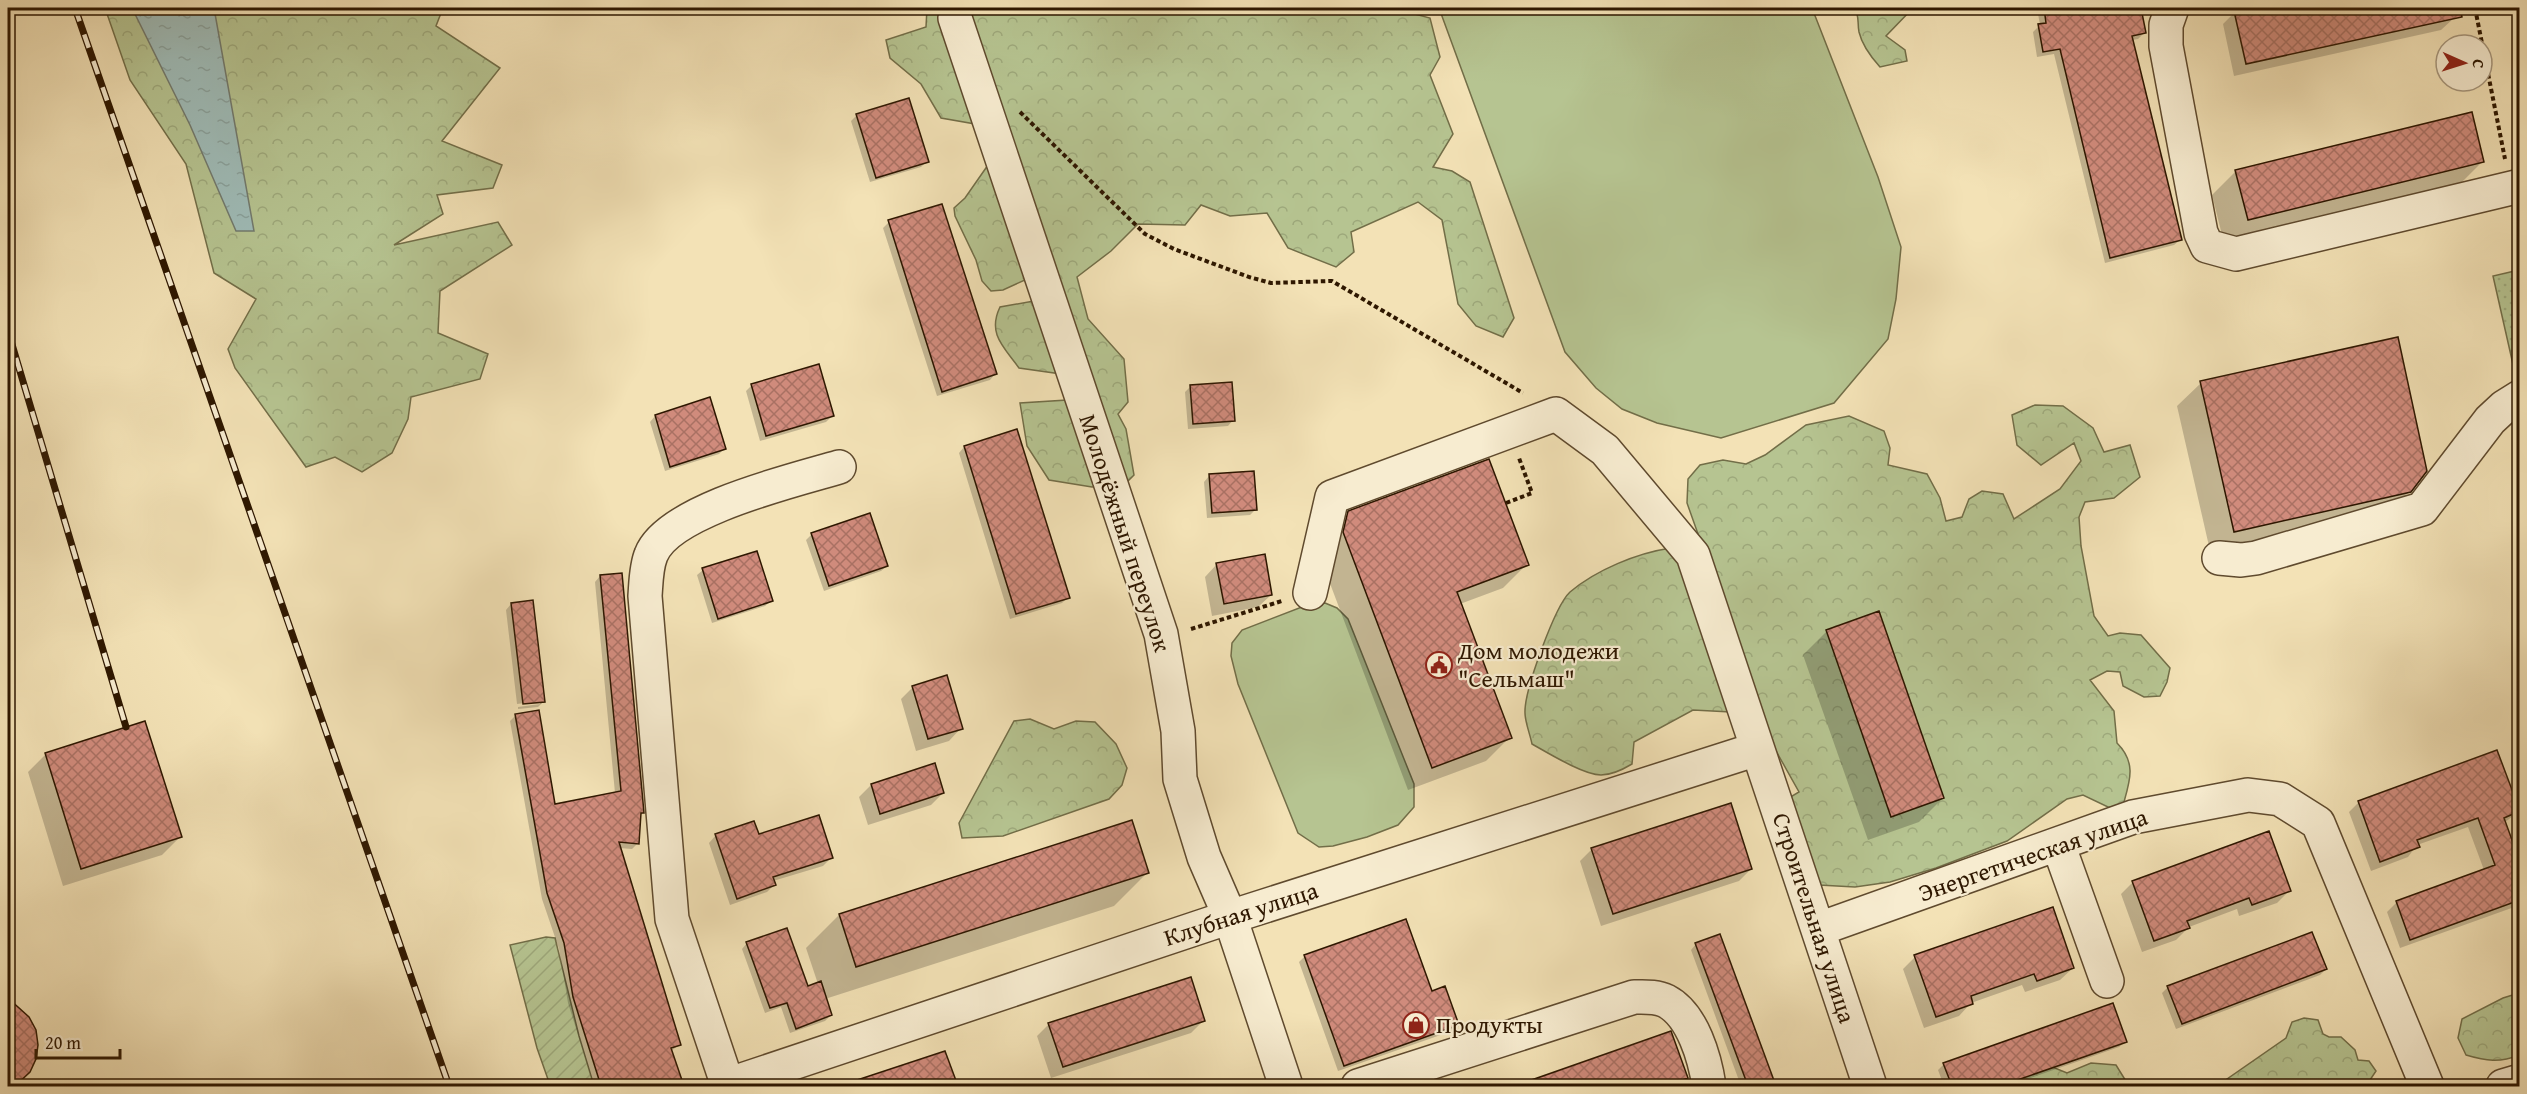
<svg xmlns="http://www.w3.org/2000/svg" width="2527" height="1094" font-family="'Gentium Book Plus',serif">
	<defs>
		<pattern id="grass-dots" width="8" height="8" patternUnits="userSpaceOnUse" patternTransform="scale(1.5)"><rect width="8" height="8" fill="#b6c491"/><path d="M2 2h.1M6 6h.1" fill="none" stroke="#9da87b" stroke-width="1.8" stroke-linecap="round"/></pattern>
		<pattern id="forest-crowns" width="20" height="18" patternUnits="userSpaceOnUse" patternTransform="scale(1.5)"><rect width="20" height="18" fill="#b6c491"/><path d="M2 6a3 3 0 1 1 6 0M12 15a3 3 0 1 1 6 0" fill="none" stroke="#9da87b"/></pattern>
		<pattern id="garden-furrows" width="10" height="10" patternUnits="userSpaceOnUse" patternTransform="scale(1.5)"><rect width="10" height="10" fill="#b6c491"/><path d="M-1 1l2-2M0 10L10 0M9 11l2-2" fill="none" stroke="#9da87b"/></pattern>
		<pattern id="water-ripples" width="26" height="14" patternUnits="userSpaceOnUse" patternTransform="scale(1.5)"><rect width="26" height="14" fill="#9fbcb8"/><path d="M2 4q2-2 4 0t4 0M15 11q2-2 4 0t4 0" fill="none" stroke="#89a19c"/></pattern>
		<pattern id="building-cross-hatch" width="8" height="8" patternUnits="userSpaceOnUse" patternTransform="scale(1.5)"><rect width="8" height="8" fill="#d08b7c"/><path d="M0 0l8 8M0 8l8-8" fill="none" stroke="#a97163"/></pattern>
	</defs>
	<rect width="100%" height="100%" fill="#f3e2b6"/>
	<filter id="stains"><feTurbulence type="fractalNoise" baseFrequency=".00333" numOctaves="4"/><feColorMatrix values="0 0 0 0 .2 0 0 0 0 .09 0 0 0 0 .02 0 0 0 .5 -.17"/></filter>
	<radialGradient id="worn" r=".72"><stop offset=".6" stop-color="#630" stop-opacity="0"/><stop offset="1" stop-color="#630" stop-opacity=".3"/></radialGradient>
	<path fill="url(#grass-dots)" stroke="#726e48" stroke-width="1.5" d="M2519,270V391L2493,276Z"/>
	<path fill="url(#forest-crowns)" stroke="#726e48" stroke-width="1.5" d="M105,8H443L436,26L500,68L442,141L502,165L493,188L437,195L443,214L394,245L498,222L512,245L440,291L438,333L488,354L480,379L411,397L408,419L392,453L362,472L335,457L306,467L235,368L228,349L256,299L214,273L186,164L130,80Z
		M927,8H1392L1430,18L1440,57L1430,75L1453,134L1433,167L1452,171L1470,182L1514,318L1503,337L1476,326L1458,304L1442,220L1418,202L1351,232L1354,252L1336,267L1288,248L1267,213L1230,216L1201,205L1185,225L1138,224L1111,251L1077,277L1088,319L1124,359L1128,402L1118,414L1126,429L1134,475L1125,484L1092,487L1049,480L1027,446L1020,403L1067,400L1061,374L1019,368C1004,347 987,334 1000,307L1034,301L1027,279L1003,290L991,291L982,281L976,260L955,216L954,208L965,198L988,165L975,124L941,118L921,84L890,58L886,40L926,27Z
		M1854,8H1913L1886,36L1905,50L1907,61L1880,67C1871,57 1862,45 1859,32C1857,22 1860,16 1854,8Z
		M2035,405L2063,406L2093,428L2104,452L2130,445L2140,477L2114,498L2085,502L2079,517L2081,546L2094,616L2108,636L2120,633L2141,635L2170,668L2167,682L2160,696L2144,697L2123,686L2120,672L2107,671L2090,680L2114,711L2117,743C2138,764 2129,783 2122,809L2108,807L2083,795L2067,799L2007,841L1936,868L1890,882L1855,887L1819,885L1782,802L1799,792L1766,733L1731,712L1693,710L1634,742L1632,764C1622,770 1612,775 1601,775C1584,775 1548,753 1532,744C1530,734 1525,722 1525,713C1524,691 1555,606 1570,592C1596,570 1637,553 1671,548C1681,546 1693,548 1703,548L1687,503L1688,479L1700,465L1723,460L1746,464L1765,455L1806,425L1849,416L1884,431L1890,448L1888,465L1927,474L1940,498L1946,521L1962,517L1969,499L1982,491L2003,494L2014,519L2060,489L2081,461L2074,443L2041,465L2017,445L2012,415Z
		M1030,719L1054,729L1076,721L1095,722L1116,744L1127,768L1122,785L1109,799L1003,836L962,838L959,823L1014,721Z
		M2519,993V1055C2500,1063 2486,1061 2466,1055L2458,1038L2462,1019L2503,998Z
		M2304,1018L2318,1020L2323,1034L2329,1037H2341L2355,1050L2358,1060L2369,1061L2376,1071L2366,1086H2217L2286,1038L2292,1022Z
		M2035,1060L2067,1073L2091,1063L2116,1065L2129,1086H1994V1080Z"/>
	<path fill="url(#garden-furrows)" stroke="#726e48" stroke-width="1.5" d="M546,937L555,938L579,1036L594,1086L550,1085L537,1048L510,945Z"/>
	<path fill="#b6c491" stroke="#726e48" stroke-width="1.5" d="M1439,8H1812L1878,177L1901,247L1896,299L1888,339L1834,403L1721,438L1657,423L1622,409L1596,388L1565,352Z
		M1325,603L1337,608L1348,619L1414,784V807L1398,825L1367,837L1333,846L1319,847L1298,833L1238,684L1231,656L1232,643L1242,630L1307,605Z"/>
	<path fill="url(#water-ripples)" stroke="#727a6e" stroke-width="1.5" d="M132,8H214L254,231H236L190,125Z"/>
	<path fill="#0003" d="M2037,8H2136L2144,33L2138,39L2132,40L2180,240L2174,245L2105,263L2054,54L2037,57L2033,32L2040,25Z
		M2255,8H2451L2454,18L2441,30L2234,76L2223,24L2235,12Z
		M857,115L927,161L921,167L870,182L851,121Z
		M2483,161L2459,185L2224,243L2212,195L2236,171Z
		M889,222L995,374L990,380L937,396L883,228Z
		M2201,383L2410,491L2386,515L2211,555L2177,406Z
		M752,385L832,416L826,422L760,441L746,391Z
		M1191,386L1233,420L1228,426L1188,429L1185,392Z
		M655,416L724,449L719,454L665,471L650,422Z
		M964,447L1068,597L1062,603L1010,619L959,453Z
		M1209,476L1256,509L1250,515L1207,518L1204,482Z
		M1349,512L1527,564L1503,588L1460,604L1510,737L1486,761L1408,790L1320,557L1325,536Z
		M812,534L887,566L881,571L824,591L806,540Z
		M1217,564L1271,595L1258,607L1212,616L1205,577Z
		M703,570L771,601L765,606L712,623L697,575Z
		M600,576L643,813L639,816L638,843L632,849L619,848L679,1045L671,1051L682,1086H594L568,1003L559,949L542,899L510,721L516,715L554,806L615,793L595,582Z
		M511,604L544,701L538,707L518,709V707L540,704V701L517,704L506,610Z
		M1827,631L1943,798L1919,822L1868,840L1803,655Z
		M913,687L961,728L949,741L916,751L901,699Z
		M46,754L180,837L162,855L63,886L28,772Z
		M871,785L943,793L931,805L868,825L859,797Z
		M2359,802L2518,812L2504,823L2520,867V905L2400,948L2387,912L2397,902L2484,870L2468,827L2417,845L2408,857L2371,871L2349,812Z
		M716,835L758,836L831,858L823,866L773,881L774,885L767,892L730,905L709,843Z
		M1592,849L1751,869L1739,881L1601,926L1580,861Z
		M1147,873L1114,906L825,999L831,1015L825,1021L790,1033L781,1007L765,1013L742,949L747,943L807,988L818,984L806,948L839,915Z
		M2133,882L2289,891L2277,903L2239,916L2237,909L2189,927L2176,940L2142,952L2121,894Z
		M1719,936L1774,1086H1741L1691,950L1696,944Z
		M1305,956L1431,993L1457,1025L1452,1031L1338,1071L1299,962Z
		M1915,957L2073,968L2060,980L2025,992L2022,985L1971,1003L1959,1016L1924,1028L1903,969Z
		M2326,969L2320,975L2176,1029L2162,993L2168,987Z
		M8,1004L17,1008L34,1059L21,1086H8Z
		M1203,1021L1191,1033L1051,1078L1037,1036L1049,1024Z
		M1670,1033L1687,1078L1678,1086H1517Z
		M2125,1042L2119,1047L2008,1086H1944L1938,1070L1944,1064Z
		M944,1053L956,1086H844Z"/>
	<path fill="url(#building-cross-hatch)" stroke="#2e1700" stroke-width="1.5" d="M2044,8H2141L2146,33L2132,36L2182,240L2110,258L2060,49L2043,52L2038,24L2046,23Z
		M2248,8H2460L2462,17L2246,64L2234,11Z
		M909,98L929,162L876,178L856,114Z
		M2472,112L2484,162L2248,220L2235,170Z
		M942,204L997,374L942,392L888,220Z
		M2398,337L2427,471L2411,492L2234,532L2200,381Z
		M819,364L834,416L766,436L751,384Z
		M1232,382L1235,421L1193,424L1190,385Z
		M710,397L726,449L670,467L655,415Z
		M1017,429L1070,598L1016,614L964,446Z
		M1489,459L1529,565L1457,592L1512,738L1432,768L1343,532L1348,511Z
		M1254,471L1257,510L1212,513L1209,474Z
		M870,513L888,566L829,586L811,533Z
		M757,551L773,601L718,619L702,568Z
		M1265,554L1272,595L1224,604L1216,563Z
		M622,573L644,813H641L639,844L619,842L681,1045L671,1048L684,1086H601L573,997L564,943L547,893L515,714L539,710L555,804L621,791L600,575Z
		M533,600L545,702L523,704L511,603Z
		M1879,611L1944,798L1891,817L1826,630Z
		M947,675L963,729L928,739L912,686Z
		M145,721L182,837L81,869L45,753Z
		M2497,750L2520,811L2504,818L2520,862V900L2410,940L2396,901L2495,865L2478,818L2417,840L2420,847L2380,862L2358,801Z
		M935,763L944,793L880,814L871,784Z
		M1731,803L1752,869L1613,914L1591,848Z
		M819,815L833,858L773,877L776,885L737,899L715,834L754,821L759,834Z
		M1132,820L1149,873L856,967L839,914Z
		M2269,831L2291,891L2252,905L2249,898L2187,921L2190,928L2154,941L2132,881Z
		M2053,907L2074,968L2037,981L2034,974L1971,996L1973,1004L1936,1017L1914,955Z
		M1406,919L1432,991L1445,986L1459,1025L1344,1066L1304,955Z
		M787,928L808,986L821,981L832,1015L796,1029L787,1003L770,1008L746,942Z
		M2312,932L2327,969L2182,1024L2167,986Z
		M1720,934L1776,1086H1748L1695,943Z
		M1191,977L1205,1021L1063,1067L1048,1023Z
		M8,998L29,1017L36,1030L38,1045L36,1059L30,1072L15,1086H8Z
		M2113,1003L2127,1042L2000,1086H1952L1943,1063Z
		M1671,1031L1688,1078L1665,1086H1523V1083Z
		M945,1051L958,1086H852L851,1082Z"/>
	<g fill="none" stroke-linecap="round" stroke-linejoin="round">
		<defs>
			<path id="minor" d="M2172,8L2166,25V46L2201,233L2207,246L2236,254L2520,186
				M955,18L1161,634L1178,731L1180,779L1204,857L1230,917L1286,1086
				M2219,558L2241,560L2256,558L2422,509L2490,420L2504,407L2520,397
				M1310,593L1332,497L1556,414L1605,450L1693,555L1870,1086
				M2058,844L2107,981
				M1819,929L2133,817L2248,795L2280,799L2318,823L2427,1086
				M727,1085L1230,917L1757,749
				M728,1086L672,919L645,596C646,583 646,567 651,555C668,510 795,480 839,467
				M1358,1086L1634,997C1645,997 1656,996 1666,1001C1693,1015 1705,1059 1709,1086
				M2503,1086L2520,1081"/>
		</defs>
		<use href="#minor" stroke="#5f4a2e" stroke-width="36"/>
		<path stroke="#2e1700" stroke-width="4" stroke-dasharray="4.5 3" stroke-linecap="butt" d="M2475,8L2505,159
			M1020,112L1145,234L1174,249L1249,277L1271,283L1332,281L1523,393
			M1506,503L1532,493L1519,458
			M1191,629L1282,601"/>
		<use href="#minor" stroke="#f7ecd0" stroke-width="33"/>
		<defs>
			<path id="rail" d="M75,8L449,1086
				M8,331L126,727"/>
		</defs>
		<use href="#rail" stroke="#2e1700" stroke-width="7"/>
		<use href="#rail" stroke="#f7ecd0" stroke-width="4.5" stroke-dasharray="14" stroke-linecap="butt"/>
	</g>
	<defs>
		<symbol id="civic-ring" viewBox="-11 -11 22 22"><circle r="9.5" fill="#f7ecd0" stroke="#8f2418" stroke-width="1.5"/><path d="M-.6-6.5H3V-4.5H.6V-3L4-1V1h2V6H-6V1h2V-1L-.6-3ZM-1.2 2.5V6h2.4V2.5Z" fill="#8f2418"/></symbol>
		<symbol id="shop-ring" viewBox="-11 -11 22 22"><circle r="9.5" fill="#f7ecd0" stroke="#8f2418" stroke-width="1.5"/><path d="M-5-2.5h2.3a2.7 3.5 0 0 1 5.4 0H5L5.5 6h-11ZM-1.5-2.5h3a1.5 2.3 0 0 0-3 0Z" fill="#8f2418"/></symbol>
	</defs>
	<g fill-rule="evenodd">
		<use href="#civic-ring" x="1424" y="650" width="30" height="30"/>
		<use href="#shop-ring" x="1401" y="1010" width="30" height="30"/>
	</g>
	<g text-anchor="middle" stroke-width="4.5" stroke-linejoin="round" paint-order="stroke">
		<g font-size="24" fill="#2e1700" stroke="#f7ecd0">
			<text transform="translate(1125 533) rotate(72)" y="8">Молодёжный переулок</text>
			<text transform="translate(2033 855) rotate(-19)" y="8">Энергетическая улица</text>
			<text transform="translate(1241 914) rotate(-18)" y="8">Клубная улица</text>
			<text transform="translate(1814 918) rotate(72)" y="8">Строительная улица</text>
		</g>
		<g font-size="24" fill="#2e1700" stroke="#f7ecd0" text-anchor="start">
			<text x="1458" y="659">Дом молодежи<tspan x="1458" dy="28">"Сельмаш"</tspan></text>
			<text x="1436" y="1033">Продукты</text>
		</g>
	</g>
	<rect width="2527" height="1094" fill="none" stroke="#f3e2b6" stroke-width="30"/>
	<rect x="9" y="9" width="2509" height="1076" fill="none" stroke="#2e1700" stroke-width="3"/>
	<rect x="15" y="15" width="2497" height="1064" fill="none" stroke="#2e1700" stroke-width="1.5"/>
	<g transform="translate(2464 63) rotate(93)"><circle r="28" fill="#f7ecd0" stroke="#a7977d" stroke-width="1.5"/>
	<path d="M0-4.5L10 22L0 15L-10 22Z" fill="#8f2418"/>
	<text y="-9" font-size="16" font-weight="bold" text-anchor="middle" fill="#2e1700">С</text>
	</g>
	<path d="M36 1049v9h84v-9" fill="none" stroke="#2e1700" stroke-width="3"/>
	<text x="45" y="1049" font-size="18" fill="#2e1700" stroke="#f7ecd0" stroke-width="4.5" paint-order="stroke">20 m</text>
	<rect width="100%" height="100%" filter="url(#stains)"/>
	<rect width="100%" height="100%" fill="url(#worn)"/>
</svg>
